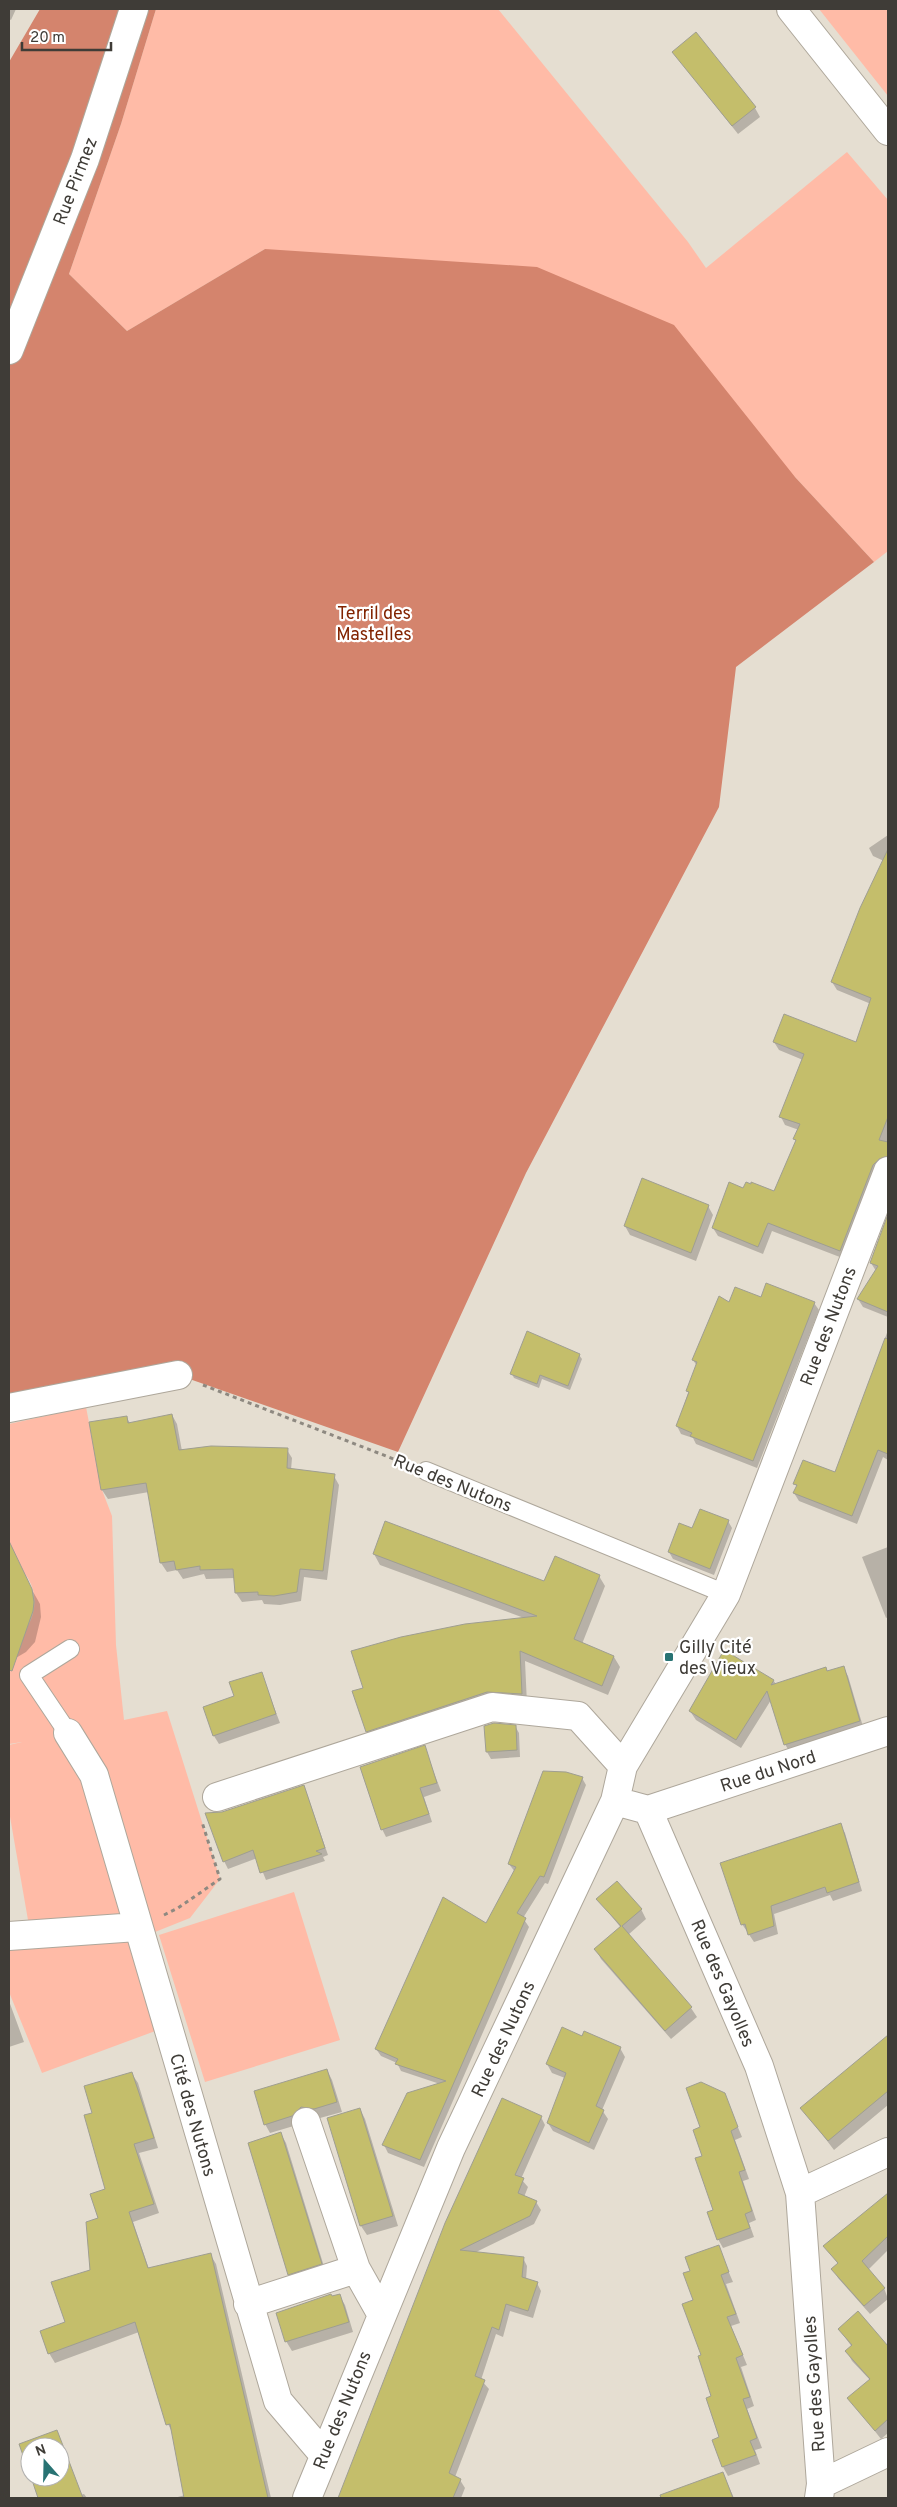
<svg xmlns="http://www.w3.org/2000/svg" width="897" height="2507" font-family="Overpass,sans-serif">
	<rect width="100%" height="100%" fill="#e5ded1"/>
	<path fill="#ffbba7" d="M156,9H498L688,242L706,268L847,152L888,200V551L874,562L795,477L265,249L127,331L69,274L121,124Z
		M819,9H888V96Z
		M86,1407L102,1490L112,1516L116,1645L124,1720L167,1711L220,1879L190,1918L145,1936L158,2030L42,2073L9,1992V1932L28,1920L9,1811V1745L22,1742L9,1744V1646C41,1625 45,1581 9,1560V1424Z
		M294,1892L340,2040L205,2082L159,1935Z"/>
	<path fill="#d4846d" d="M40,9H156L121,124L69,274L127,331L265,249L537,267L674,325L795,477L874,562L736,667L719,807L526,1173L398,1452L178,1375L9,1403V62Z"/>
	<path fill="#0003" d="M9,9H16L11,20L9,19Z
		M673,52L755,108L760,117L738,134Z
		M888,835V1164L845,1259L772,1231L763,1254L718,1236L713,1228L744,1190L775,1193L796,1142L795,1139L799,1130L785,1125L781,1117L803,1060L779,1050L774,1042L856,1043L871,1004L837,990L832,982L884,861L873,856L869,848Z
		M708,1206L713,1215L696,1261L630,1235L625,1226Z
		M888,1218V1317L863,1307L858,1299L876,1271L871,1263Z
		M761,1299L814,1303L819,1310L757,1468L696,1444L693,1438L681,1434L677,1426L697,1366L693,1360L730,1303Z
		M888,1330V1460L883,1457L857,1524L799,1501L794,1493L797,1487L795,1484L836,1473Z
		M579,1355L582,1359L570,1390L542,1379L539,1388L514,1378L512,1374Z
		M172,1415L177,1424L182,1451L287,1450L292,1458L291,1470L334,1476L339,1485L327,1580L304,1577L301,1601L280,1605L264,1604L262,1600L242,1602L236,1593L235,1578L206,1579L204,1574L183,1579L177,1570L167,1572L161,1563L149,1492L108,1499L102,1490L90,1423L126,1417L130,1423Z
		M728,1521L732,1528L714,1575L673,1559L669,1552L693,1529Z
		M888,1547V1617L886,1618L862,1557Z
		M374,1554L545,1583L599,1576L605,1586L582,1644L614,1657L620,1667L608,1695L525,1661L527,1704L373,1742L367,1731L364,1688L524,1618L380,1565Z
		M9,1561L23,1574L40,1604L41,1617L35,1642L26,1652L9,1662Z
		M843,1667L848,1676L864,1730L790,1753L785,1744L771,1700L741,1748L696,1720L690,1711L773,1680L776,1684L826,1668L828,1672Z
		M261,1673L280,1723L219,1744L214,1736L236,1697Z
		M515,1726L519,1733L520,1757L491,1759L487,1752Z
		M424,1747L441,1791L424,1797L432,1822L386,1837L382,1829Z
		M582,1778L586,1785L548,1884L545,1883L523,1918L529,1927L424,2167L388,2153L384,2145L440,2084L401,2071L397,2063L381,2056L376,2049L486,1925L515,1872L509,1864Z
		M304,1786L328,1855L323,1857L325,1861L266,1880L257,1858L228,1869L224,1861L222,1813Z
		M840,1825L845,1833L862,1891L833,1901L830,1895L774,1914L778,1934L754,1942L742,1924Z
		M598,1899L641,1909L646,1919L628,1935L691,2008L697,2017L671,2039L601,1959L596,1950L621,1928Z
		M9,2001L24,2042L9,2047Z
		M888,2037V2105L834,2150L802,2108Z
		M583,2038L620,2048L625,2057L602,2110L608,2119L594,2150L553,2131L548,2123L565,2078L552,2073L547,2064Z
		M327,2070L332,2080L342,2112L320,2118L307,2116L297,2125L270,2133L265,2124Z
		M132,2074L138,2083L158,2148L139,2153L159,2213L133,2222L149,2269L210,2254L216,2264L271,2498H174L185,2495L173,2434L168,2424L139,2332L55,2363L49,2353L92,2271L106,2189L94,2114Z
		M724,2094L742,2137L735,2140L749,2179L743,2181L756,2220L749,2223L754,2237L723,2248L718,2239L715,2210L704,2156L702,2128Z
		M360,2109L365,2119L398,2226L367,2235L361,2226L329,2119Z
		M541,2117L545,2125L521,2179L528,2187L524,2197L536,2202L541,2210L534,2224L474,2253L523,2258L527,2266L526,2280L537,2283L541,2291L533,2318L510,2311L503,2337L496,2334L481,2380L489,2389L455,2477L460,2480L465,2488L461,2498H339L446,2224Z
		M281,2134L286,2143L326,2273L295,2283L289,2274Z
		M888,2195V2250L868,2270L884,2288L888,2299L870,2314L838,2278L833,2269L838,2264L825,2246Z
		M718,2247L733,2282L726,2284L740,2323L731,2326L747,2365L741,2367L754,2406L747,2409L762,2448L755,2450L760,2464L728,2476L723,2467L721,2438L702,2356L692,2272Z
		M339,2295L345,2305L353,2332L292,2351L286,2341L332,2298Z
		M858,2313L888,2348V2433L881,2439L849,2398L870,2380L852,2361L847,2352L852,2347L839,2329Z
		M723,2474L734,2498H696L691,2485Z
		M84,2494L87,2498H69Z"/>
	<path fill="#c4be6b" stroke="#9f9e91" d="M696,32L756,107L732,126L672,52Z
		M888,849V1117L879,1140L888,1142V1156L879,1159L873,1165L840,1251L768,1223L758,1247L712,1228L729,1182L743,1188L746,1182L751,1184V1182L774,1191L796,1140L793,1139L800,1124L779,1117L804,1054L773,1042L784,1014L856,1042L871,998L831,982L860,908Z
		M642,1178L709,1205L691,1253L624,1226Z
		M888,1214V1312L857,1299L878,1266L870,1263Z
		M766,1283L815,1302L753,1461L690,1436L692,1433L676,1426L689,1392L686,1391L697,1362L692,1360L719,1296L729,1302L735,1287L761,1297Z
		M527,1331L580,1354L568,1386L540,1375L537,1384L510,1374Z
		M885,1338L888,1339V1454L878,1450L852,1516L793,1493L797,1485L793,1484L803,1460L835,1472Z
		M172,1414L179,1450L211,1446L288,1448L287,1468L335,1474L323,1571L300,1569L297,1592L274,1596L258,1595V1592L235,1593L233,1569L200,1570V1566L176,1570L174,1561L160,1563L146,1483L101,1490L89,1422L127,1416L128,1423Z
		M700,1509L729,1520L710,1569L668,1552L679,1523L692,1528Z
		M385,1521L544,1581L555,1556L600,1575L574,1639L614,1656L602,1686L520,1651L522,1694L487,1692L366,1732L352,1691L363,1688L351,1651L401,1637L465,1624L537,1616L373,1554Z
		M9,1541L32,1589L34,1602L33,1611L12,1671L9,1670Z
		M724,1650L774,1680L771,1685L826,1667L827,1671L844,1666L860,1721L784,1745L767,1691L736,1740L689,1711Z
		M262,1672L276,1714L213,1736L203,1707L234,1696L229,1682Z
		M494,1723L516,1725L517,1750L486,1752L484,1726Z
		M425,1745L437,1783L420,1788L429,1814L381,1830L360,1767Z
		M543,1771L566,1772L583,1777L544,1877L540,1876L517,1913L526,1918L420,2160L382,2145L407,2093L446,2081L395,2064L398,2059L375,2049L443,1897L486,1923L516,1867L508,1864Z
		M304,1785L325,1848L316,1851L322,1854L260,1873L253,1850L223,1862L205,1813L222,1812Z
		M841,1823L859,1882L827,1893L825,1887L771,1906L774,1926L748,1935L745,1924L741,1925L720,1863Z
		M617,1881L642,1909L622,1926L692,2007L665,2031L594,1949L621,1926L596,1899Z
		M562,2027L582,2036L584,2031L621,2047L596,2106L604,2110L589,2143L547,2123L566,2073L546,2064Z
		M888,2035V2091L828,2141L800,2108Z
		M327,2069L337,2102L314,2109L301,2107L292,2116L264,2125L254,2091Z
		M132,2072L154,2138L134,2144L154,2204L129,2212L148,2268L211,2253L268,2498H184L170,2424L166,2425L135,2322L48,2354L40,2331L65,2322L51,2282L90,2270L86,2222L98,2218L90,2194L105,2189L84,2115L92,2113L84,2086Z
		M701,2082L725,2093L738,2127L731,2131L745,2170L739,2172L752,2211L745,2214L750,2228L717,2240L707,2212L713,2210L695,2158L702,2156L693,2130L700,2127L686,2088Z
		M502,2098L542,2116L515,2175L524,2178L518,2193L537,2201L530,2216L460,2250L524,2257L522,2277L538,2282L528,2311L506,2304L499,2330L492,2327L475,2376L485,2380L449,2473L461,2479L453,2498H338L445,2223Z
		M360,2108L393,2216L360,2226L327,2118Z
		M281,2132L322,2264L288,2275L248,2143Z
		M888,2193V2236L862,2261L885,2288L864,2306L831,2269L838,2263L823,2246Z
		M719,2245L729,2272L721,2275L736,2314L727,2317L743,2355L736,2358L750,2397L743,2399L757,2438L750,2441L756,2455L722,2467L712,2440L719,2437L706,2398L711,2396L698,2356L701,2355L682,2304L693,2300L683,2273L690,2271L685,2257Z
		M331,2294L332,2296L340,2294L349,2322L285,2342L276,2313Z
		M858,2311L888,2346V2419L875,2431L847,2398L870,2379L845,2351L852,2345L838,2329Z
		M57,2430L83,2498H38L31,2477H60V2447H30V2475L19,2444Z
		M723,2472L733,2498H661L660,2495Z"/>
	<g fill="none" stroke-linecap="round" stroke-linejoin="round">
		<defs>
			<path id="lane" d="M426,1471L726,1594
				M68,1733L29,1675L70,1649"/>
			<path id="street" d="M791,9L888,131
				M9,350L85,159L134,9
				M9,1408L178,1375
				M68,1733L94,1775L278,2401L324,2455
				M217,1797L492,1707L578,1716L623,1766
				M615,1801L648,1810L759,2066L800,2193L821,2484L819,2498
				M648,1810L888,1731
				M9,1936L137,1927
				M306,2122L356,2269
				M800,2193L888,2152
				M248,2304L356,2269L382,2315
				M821,2484L888,2452
				M307,2498L451,2148L615,1801L623,1766L726,1594L888,1171"/>
		</defs>
		<use href="#lane" stroke="#aea79b" stroke-width="20"/>
		<use href="#street" stroke="#aea79b" stroke-width="30"/>
		<path stroke="#8e8981" stroke-width="3" stroke-dasharray="4 4" stroke-linecap="butt" d="M203,1385L404,1463
			M164,1915L178,1908L220,1879L202,1822"/>
		<use href="#lane" stroke="#fff" stroke-width="18"/>
		<use href="#street" stroke="#fff" stroke-width="28"/>
	</g>
	<rect fill="#287373" stroke="#fff" stroke-width="2" x="664" y="1652" width="10" height="10" rx="2.5"/>
	<g text-anchor="middle" stroke-width="4.5" stroke-linejoin="round" paint-order="stroke">
		<g font-size="18" fill="#3f3c37" stroke="#fff">
			<text transform="translate(75 181) rotate(-69)" y="6">Rue Pirmez</text>
			<text transform="translate(828 1326) rotate(-69)" y="6">Rue des Nutons</text>
			<text transform="translate(453 1483) rotate(22)" y="6">Rue des Nutons</text>
			<text transform="translate(768 1771) rotate(-18)" y="6">Rue du Nord</text>
			<text transform="translate(723 1983) rotate(67)" y="6">Rue des Gayolles</text>
			<text transform="translate(503 2039) rotate(-65)" y="6">Rue des Nutons</text>
			<text transform="translate(193 2115) rotate(74)" y="6">Cité des Nutons</text>
			<text transform="translate(814 2384) rotate(-94)" y="6">Rue des Gayolles</text>
			<text transform="translate(342 2410) rotate(-68)" y="6">Rue des Nutons</text>
		</g>
		<g font-size="18" fill="#822300" stroke="#fff">
			<text x="374" y="619">Terril des<tspan x="374" dy="21">Mastelles</tspan></text>
		</g>
		<g font-size="18" fill="#3f3c37" stroke="#fff" text-anchor="start">
			<text x="679" y="1653">Gilly Cité<tspan x="679" dy="21">des Vieux</tspan></text>
		</g>
	</g>
	<rect width="897" height="2507" fill="none" stroke="#3f3c37" stroke-width="20"/>
	<g transform="translate(45 2462) rotate(340)"><circle r="24" fill="#ffffff" stroke="#b2b1af"/>
	<path d="M0-4L9 19L0 12L-9 19Z" fill="#287373"/>
	<text y="-8" font-size="14" font-weight="bold" text-anchor="middle" fill="#3f3c37">N</text>
	</g>
	<path d="M22 42v8h89v-8" fill="none" stroke="#3f3c37" stroke-width="2.5"/>
	<text x="30" y="42" font-size="15" fill="#3f3c37" stroke="#ffffff" stroke-width="4" paint-order="stroke">20 m</text>
</svg>
